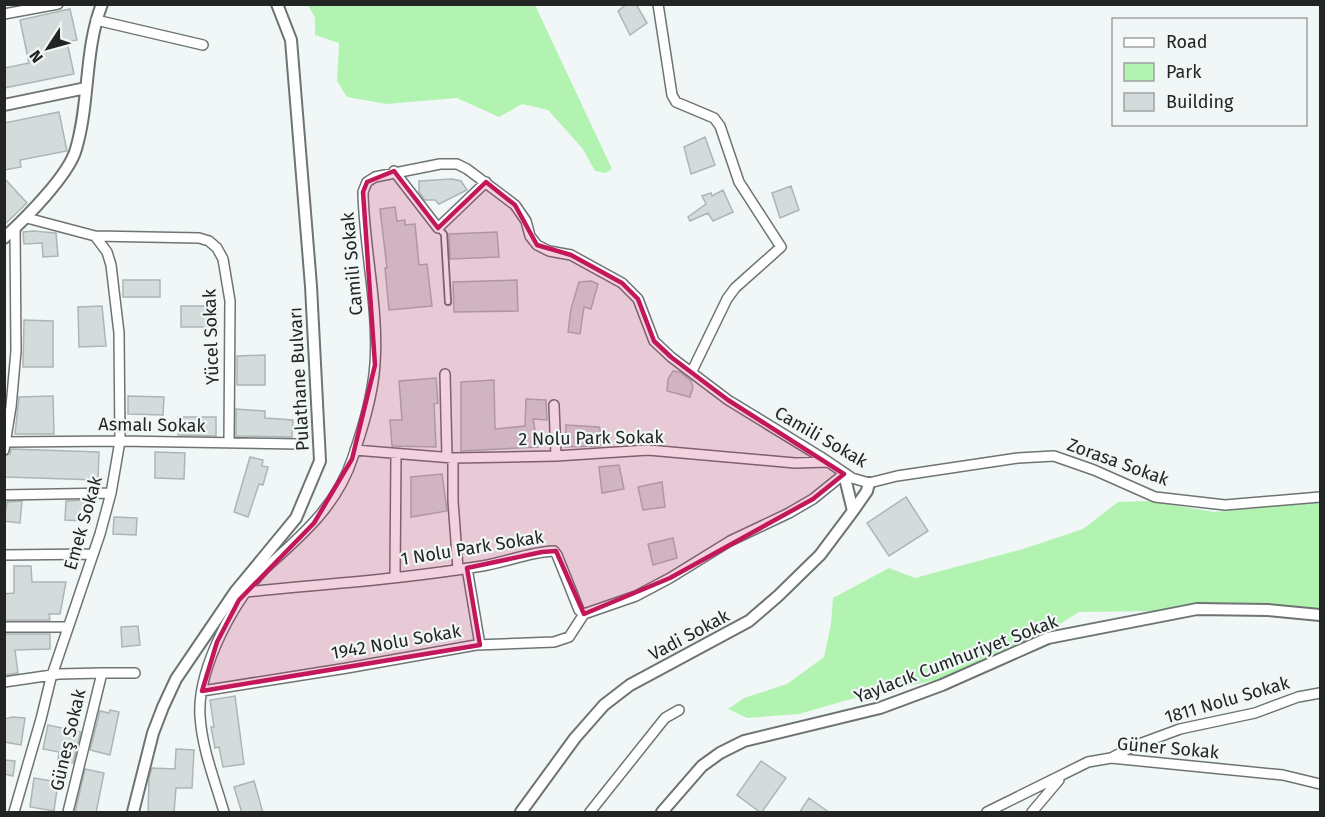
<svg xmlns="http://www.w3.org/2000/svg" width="1325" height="817" font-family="'Fira Sans',sans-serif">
	<rect width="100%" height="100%" fill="#f0f7f6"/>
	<path fill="#b3f3b1" d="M308,5H535L612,169L606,173L595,171L583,149L548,110L522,104L499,117L457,98L386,104L347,97L337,81L339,43L315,35V18Z
		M1150,501L1214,512L1320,502V609L1079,612L989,668L851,699L799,714L747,718L728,709L744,698L787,684L824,657L831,624L833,598L889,568L915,578L1023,549L1083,529L1118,502Z"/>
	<path fill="#d4dbdb" stroke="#aeb5b6" stroke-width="1.5" d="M627,4H636L647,23L630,35L618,11Z
		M70,9L77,40L67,42L74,74L4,88V68L29,63L20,20Z
		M59,112L67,151L20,160L21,167L4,170V123Z
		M705,137L715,165L691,174L684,147Z
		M4,178L27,203L4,225Z
		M452,179L461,181L467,190L439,204L435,200H425L419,192V181Z
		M791,186L799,210L780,218L772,193Z
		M723,190L733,212L713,221L708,213L690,221L688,217L706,204L702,196L711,193L712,196Z
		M395,207L397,221L405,220V225L415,224L419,265L427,264L432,306L389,310L385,268H387L380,209Z
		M33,231L56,233L58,256L43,257L42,243L24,244L23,232Z
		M497,232L499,257L450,259L449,234Z
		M123,280H160V297H123Z
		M517,280L518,311L454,312L453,282Z
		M591,281L598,284L591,309L584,307L580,334L568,332L571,309L579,282Z
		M102,306L106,346L79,347L78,307Z
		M181,306H217V327H181Z
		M24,320L53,321V367H23Z
		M265,355V385H237V356Z
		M673,371L680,372L691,381L693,387L690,397L667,391L668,379Z
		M436,378L438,403L434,404L436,447L392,446L390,420H402L399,381Z
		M494,380L495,429L525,426L526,399L546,400L547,420L533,419L538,447L461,451V382Z
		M53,396L54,434H15L19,397Z
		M128,396L164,397L163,415L128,414Z
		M236,409L265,411V418L293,420L292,437L236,436Z
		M178,417H216V436L178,435Z
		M566,425L599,427L602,434L600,446L565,447Z
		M11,449L99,452L98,480L5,477V456L10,454Z
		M155,452L185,453L184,479L155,478Z
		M250,457L263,460L262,466L268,467L263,485L259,484L248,517L234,512Z
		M619,465L624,489L602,493L599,467Z
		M442,474L447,511L411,517V477Z
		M662,482L665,507L643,510L638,487Z
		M906,497L928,531L889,556L867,523Z
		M85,500L84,521L65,520L66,501Z
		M22,501L20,523L4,521L7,502Z
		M114,517L137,518L136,535L113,534Z
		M673,538L677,558L653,565L648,544Z
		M14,566H31L32,582H66L60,614H49L50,620H4V594L14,593Z
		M138,626L140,645L122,647L121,627Z
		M4,634H50V649L15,650L18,673L4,675Z
		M235,696L244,764L223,767L219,747L215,748L211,727H214L210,700Z
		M110,710L119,712L110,755L90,750L100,711L109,713Z
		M12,717L25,718L21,745L4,742V719Z
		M48,725L81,732L73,763L58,760L59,752L43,749Z
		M176,749L194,750L192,788H176L174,813H148L149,778L152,768L175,769Z
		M4,760L15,761L13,776L4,774Z
		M761,761L786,778L761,813L737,795Z
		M85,769L104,773L96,813H75Z
		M34,778L58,782L54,811L30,807Z
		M254,781L263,813H242L234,787Z
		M809,798L830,813H799Z"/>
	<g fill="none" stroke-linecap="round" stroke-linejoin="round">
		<defs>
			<path id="service" d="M438,228L444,234L448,302"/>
			<path id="minor" d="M658,4L672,95L676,102L714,118L720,126L739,182L781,247L735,288L727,299L692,371
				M4,14L58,4
				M96,20L203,45
				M394,171L438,228L486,182
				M95,236L199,238L209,241L217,248L223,259L230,301L229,443
				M445,374L447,457
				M554,405L556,456
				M4,442L120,441L299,444
				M4,450L11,407L16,351L15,228
				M355,450L453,458L556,456L648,450L795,463L828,462
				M453,458V501L458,569
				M4,495L111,493
				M4,555L92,554
				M467,568L480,645
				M395,577L396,455
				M246,592C324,584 404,579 482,566C507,562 529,552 554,551L557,555L579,610L584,614L636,596L670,578L730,541L789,513L813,499L844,474
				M4,627H68
				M4,682L59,674L102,673
				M202,691L347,668L476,645L554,642L569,637L584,614
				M1111,758L1134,746L1180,729L1255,713L1298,697L1320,693
				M14,812L41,719L51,678L100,534L111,493L120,441L119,333L111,265L107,252L95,236L27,218
				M68,812L102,673H135
				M224,812C215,781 202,749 200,716C197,669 236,594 271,563C306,532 338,503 353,457C363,427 373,395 375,364C379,307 364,249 363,192L367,182L375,177L440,164H457L467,169L515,205L526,221L530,236L537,245L549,251L571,255L622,283L638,299L654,341L671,357L728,400L821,457L852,478L869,483L897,476L1018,458L1054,456L1094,470L1155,497L1225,505L1320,497
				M590,812L665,718L679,710
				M987,812L1088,762L1111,758L1283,775L1320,784
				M1032,812L1059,780"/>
			<path id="tertiary" d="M4,105L86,88
				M4,238C25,219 69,175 76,149C90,102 84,50 102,4
				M844,474L853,511
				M133,812L153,733L163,707L176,679L235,592L296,518L320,461L311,286L291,40L277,4
				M521,812L575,738L604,705L630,685L749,621L778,596L820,555L853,511L867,491L869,483
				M662,812L702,766L720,753L744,741L880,708L942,685L1048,638L1197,609L1268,610L1320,615"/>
		</defs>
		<use href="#service" stroke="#6e7473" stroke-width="8"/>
		<use href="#minor" stroke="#6e7473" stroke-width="12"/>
		<use href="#tertiary" stroke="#6e7473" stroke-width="14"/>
		<use href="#service" stroke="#fff" stroke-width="4.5"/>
		<use href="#minor" stroke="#fff" stroke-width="9"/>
		<use href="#tertiary" stroke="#fff" stroke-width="10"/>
	</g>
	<path fill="#c2185b" fill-opacity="0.2" stroke="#c2185b" stroke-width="4.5" stroke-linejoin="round" d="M394,171L438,228L486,182L515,205L537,245L571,255L622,283L638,299L654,341L671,357L728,400L844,474L813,499L670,578L584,614L556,551L542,552L467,568L480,645L202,691L217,642L239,600L314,523L352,459L375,365L363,192L367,182Z"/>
	<g text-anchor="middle" stroke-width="4.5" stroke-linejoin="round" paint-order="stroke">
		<g font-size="18" fill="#222524" stroke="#f0f7f6">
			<text transform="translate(352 264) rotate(-95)" y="6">Camili Sokak</text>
			<text transform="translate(211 337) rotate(-92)" y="6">Yücel Sokak</text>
			<text transform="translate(299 379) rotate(-93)" y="6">Pulathane Bulvarı</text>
			<text transform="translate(152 425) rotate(1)" y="6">Asmalı Sokak</text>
			<text transform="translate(821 437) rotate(30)" y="6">Camili Sokak</text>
			<text transform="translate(591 438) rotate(-1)" y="6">2 Nolu Park Sokak</text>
			<text transform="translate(1118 462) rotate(20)" y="6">Zorasa Sokak</text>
			<text transform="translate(83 523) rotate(-74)" y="6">Emek Sokak</text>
			<text transform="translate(472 548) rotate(-9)" y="6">1 Nolu Park Sokak</text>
			<text transform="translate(689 635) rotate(-28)" y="6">Vadi Sokak</text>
			<text transform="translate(396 642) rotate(-10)" y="6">1942 Nolu Sokak</text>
			<text transform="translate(956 659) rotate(-21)" y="6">Yaylacık Cumhuriyet Sokak</text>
			<text transform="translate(1227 700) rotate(-16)" y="6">1811 Nolu Sokak</text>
			<text transform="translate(68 740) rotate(-77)" y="6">Güneş Sokak</text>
			<text transform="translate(1168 748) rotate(5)" y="6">Güner Sokak</text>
		</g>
	</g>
	<rect width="1325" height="817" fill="none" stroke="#222524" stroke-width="12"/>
	<rect x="1112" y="18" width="195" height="108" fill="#f0f7f6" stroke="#9ea3a2" stroke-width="1.5"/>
	<rect x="1124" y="38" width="30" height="9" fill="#ffffff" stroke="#9ea3a2" stroke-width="1.5"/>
	<text x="1166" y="48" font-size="18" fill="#222524">Road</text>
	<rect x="1124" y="63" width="30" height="18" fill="#b3f3b1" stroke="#9ea3a2" stroke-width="1.5"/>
	<text x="1166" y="78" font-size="18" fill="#222524">Park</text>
	<rect x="1124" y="93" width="30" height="18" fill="#d4dbdb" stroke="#9ea3a2" stroke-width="1.5"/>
	<text x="1166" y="108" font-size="18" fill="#222524">Building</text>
	<g transform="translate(48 48) rotate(234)" stroke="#f0f7f6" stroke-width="4.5" paint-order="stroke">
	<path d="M0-4.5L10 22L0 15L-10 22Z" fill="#222524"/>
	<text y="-9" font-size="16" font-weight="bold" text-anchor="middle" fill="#222524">N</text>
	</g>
</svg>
